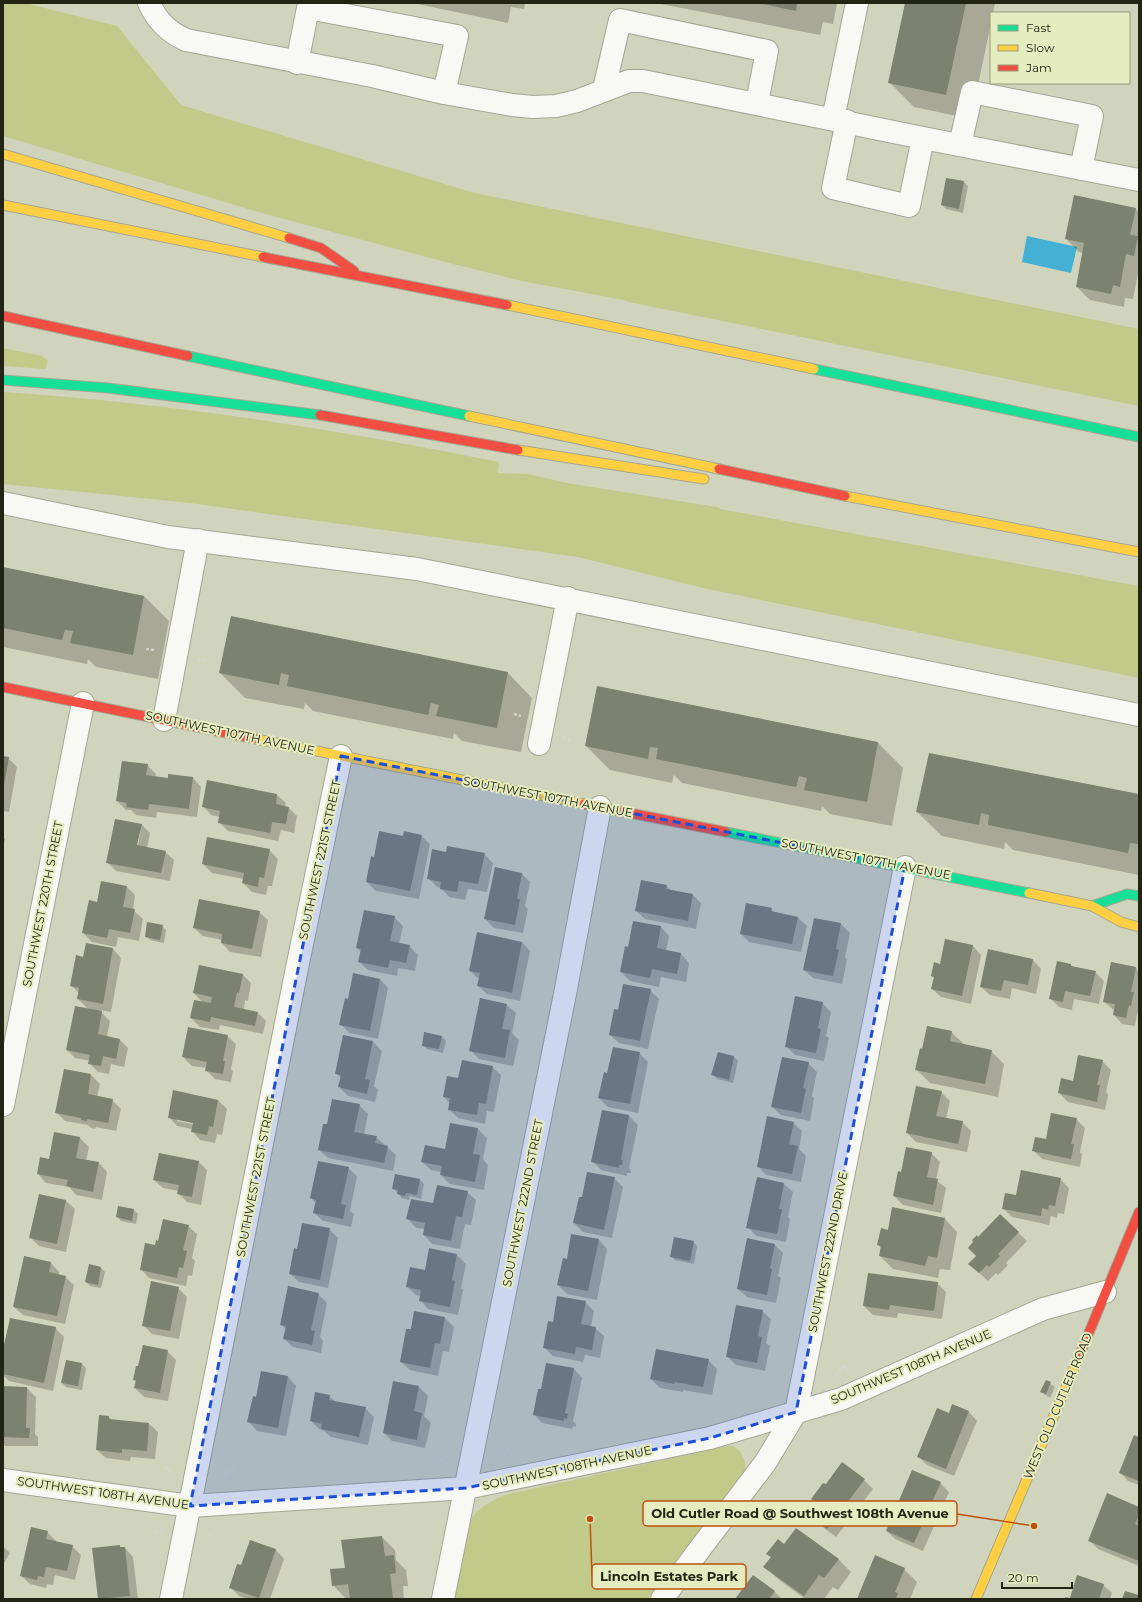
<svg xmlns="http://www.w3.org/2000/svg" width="1142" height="1602" font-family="Montserrat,sans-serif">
	<rect width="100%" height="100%" fill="#d1d4bc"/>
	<path fill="#c1ca89" d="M3,3H25L117,26L181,105L475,193L1139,329V406L629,302L624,300L522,281L453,264L269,215L3,136Z
		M3,348L42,356L48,361L45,369L3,366Z
		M3,392C170,403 335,429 499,462L498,473L528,474L567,483L717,507L720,509L1139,586V678L703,588L578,557L190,503L3,484Z
		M728,1446H733C742,1451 745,1459 746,1469L648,1599H452C456,1578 462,1531 474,1515C482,1506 494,1499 505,1495Z"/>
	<path fill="#43b0d4" d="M1027,236L1077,247L1071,273L1022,262Z"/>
	<path fill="#0003" fill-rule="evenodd" d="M413,3H525L524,9L511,7L508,23Z
		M656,3H837L833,24L823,22L820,35Z
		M906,3H995L993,13H991V23L971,119L914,107L889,82Z
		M964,182L968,186L963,213L946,209L942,205Z
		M1136,209L1139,212V268L1133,299L1125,298L1124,307L1090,300L1077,287L1084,253L1079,252L1066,239Z
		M3,568L144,596L169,621L158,679L96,667L88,659L87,664L3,647Z
		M231,618L508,673L532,698L521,752L462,741L454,733L453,739L313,711L305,703L304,709L245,698L220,673Z
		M598,688L878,743L903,768L892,826L830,814L822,806L821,811L682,783L674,775L672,783L610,770L586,746Z
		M3,757L8,758L17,767L9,812L3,811Z
		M147,765L156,774L155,778L169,780L193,778L201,787L197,817L157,812L156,818L136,815L131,810H126L117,801Z
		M208,781L277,795L286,803L285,807L289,808L297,816L294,833L281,830L278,841L228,831L219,822L220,817L211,815L203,806Z
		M1139,796V875L1013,850L1005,842L1004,849L942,836L917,812Z
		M141,824L150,833L147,848L165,852L174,860L170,881L116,871L107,862ZM139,830H141L137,851L135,850Z
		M421,836L430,844L419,899L376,891L367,882L375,858Z
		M3,837L5,839L3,847Z
		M269,850L278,859L272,886H268L266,895L252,892L243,883L244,879L212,873L203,864Z
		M447,853L484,854L493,863L487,892L468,889L465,900L449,897L441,888L437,887L428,878Z
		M522,874L530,882L525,906L528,909L523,933L494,928L485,919Z
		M666,886L671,890L693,895L701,903L696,929L645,919L636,911Z
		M127,887L135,895L133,910L143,919L139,941L118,937L116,947L92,942L83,933L98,903Z
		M771,909L775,913L798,918L807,926L801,952L749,942L741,934Z
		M259,912L268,920L261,957L230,952L222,943V940L203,936L194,928Z
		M394,917L403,926L399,944L409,946L418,955L415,971L398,968L397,976L368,970L359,962L361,952L357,948Z
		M815,919L841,924L850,933L845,957L847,960L842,984L813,978L804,970Z
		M162,926L166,930L164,943L150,940L146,936Z
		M661,927L669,936L666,951L681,954L689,963L686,982L661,977L659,987L630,981L621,972L629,948Z
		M522,942L530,951L520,1001L487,994L478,986L479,979L470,971Z
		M973,946L981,955L971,1004L941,997L932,989L934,978L932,976L941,965Z
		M113,949L121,958L111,1012L99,1010L110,1021L107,1037L120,1040L128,1048L124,1067L111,1064L109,1074L98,1072L90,1064V1061L75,1058L67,1050L89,1010L78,999L79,993L72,986Z
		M1033,960L1041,969L1036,994L1012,988L1010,999L990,995L981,987Z
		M1071,965L1073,967L1095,972L1104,981L1099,1004L1074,999L1072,1010L1059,1007L1050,998Z
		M1136,968L1139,972V1014L1137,1013L1135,1026L1122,1024L1114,1015L1115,1011L1104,1002Z
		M243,975L251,983L248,1001L245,1000L244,1010L257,1012L266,1021L263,1034L220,1025L219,1030L200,1027L191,1018L203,1003L194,993Z
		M380,979L388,988L378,1039L349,1033L341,1024L348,1000Z
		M650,990L659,999L648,1049L619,1043L610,1035L619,1011Z
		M822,1003L831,1012L826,1036L829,1038L824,1061L795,1055L786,1046Z
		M507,1005L516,1013L512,1033L519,1040L513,1066L479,1059L470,1050Z
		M951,1032L965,1045L991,1051L1004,1064L998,1097L930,1083L917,1070L923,1050Z
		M227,1036L236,1044L231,1069L233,1071L231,1082L215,1079L206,1070L207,1068L192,1066L183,1057Z
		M344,1036L373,1042L382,1051L374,1086L378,1090L375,1102L348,1096L339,1087L341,1078L336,1073Z
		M442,1037L446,1041L443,1053L427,1049L423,1045Z
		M639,1053L648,1062L638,1113L608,1107L599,1098L608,1074Z
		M718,1054L734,1057L738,1061L733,1083L717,1079L713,1075Z
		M1102,1061L1111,1070L1106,1092L1108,1095L1105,1110L1068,1102L1059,1093Z
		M808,1063L817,1072L812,1096L814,1098L810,1121L781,1115L772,1107Z
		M492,1067L501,1075L494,1112L487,1111L485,1124L458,1118L449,1109L450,1103L444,1097L459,1079Z
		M65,1070L91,1075L100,1084L97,1097L112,1100L121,1109L116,1131L96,1127L95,1129L91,1128L88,1125L65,1121L56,1112Z
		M174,1092L218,1100L227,1109L222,1135L217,1134L215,1143L200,1140L192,1131V1129L177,1126L169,1117ZM177,1119L198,1123L197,1125L177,1121Z
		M941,1092L950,1101L946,1119L962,1122L971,1131L967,1152L916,1142L907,1133Z
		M359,1105L368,1114L364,1135L376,1137L396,1155L393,1171L328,1158L319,1150L328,1126Z
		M603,1111L629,1116L638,1125L629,1168L631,1170V1173H627V1176L601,1170L593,1162Z
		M1076,1119L1085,1128L1080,1152L1082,1154L1080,1167L1042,1159L1034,1151Z
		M793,1123L802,1131L799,1149L806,1156L801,1182L766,1175L758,1166Z
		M451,1124L478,1129L487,1138L483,1159L488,1165L484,1190L450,1184L441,1175V1172L431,1170L422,1162L446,1150Z
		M55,1133L80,1138L89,1147L86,1161L99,1163L107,1172L102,1200L76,1195L69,1187L46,1183L38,1174L49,1160Z
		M931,1153L940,1162L936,1180L946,1188L941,1213L903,1205L894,1196Z
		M199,1162L207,1170L201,1205L187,1202L178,1193L179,1191L163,1188L154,1180Z
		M348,1168L357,1176L350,1211L354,1214L351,1227L323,1221L314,1213L316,1203L311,1198Z
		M396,1175L420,1180L424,1184L421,1199L410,1196L409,1200L402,1198L393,1188Z
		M614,1178L623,1187L612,1238L583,1232L574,1223L582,1199Z
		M758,1178L784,1184L793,1192L788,1217L790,1219L786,1242L756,1236L748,1227Z
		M1060,1179L1069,1188L1064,1214L1058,1213L1057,1218L1051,1216L1049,1225L1012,1217L1003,1208L1016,1197Z
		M467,1192L476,1200L471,1225L465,1224L460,1249L432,1244L424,1235L425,1229L416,1228L408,1219L433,1205Z
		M40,1195L66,1201L75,1209L66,1252L39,1246L31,1238Z
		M119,1207L134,1210L138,1214L136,1224L121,1221L117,1217Z
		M1000,1215L1027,1241L1006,1263L1008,1265L998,1275L996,1273L988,1281L970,1264L977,1256L979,1238Z
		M944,1218L957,1232L950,1270L940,1269L938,1278L893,1269L880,1256L881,1248L878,1245L889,1231Z
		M188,1226L197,1234L192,1258L195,1261L192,1276L188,1275L186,1286L149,1278L141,1269L156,1246L159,1242Z
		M329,1229L338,1238L328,1288L299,1282L290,1274L298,1250Z
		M599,1240L607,1249L597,1300L567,1294L558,1285L567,1260Z
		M693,1242L697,1246L694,1264L675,1260L671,1256Z
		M774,1244L783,1253L778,1276L781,1278L776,1303L747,1297L738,1289Z
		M457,1255L466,1264L461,1288L463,1290L458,1315L428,1309L420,1300L421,1296L416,1295L407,1287L426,1271Z
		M51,1263L59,1272V1275L65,1277L74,1285L65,1324L23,1315L14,1307Z
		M101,1268L105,1272L101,1288L90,1286L86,1282Z
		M937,1283L946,1292L942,1319L898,1313L897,1318L873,1315L864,1306Z
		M178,1288L187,1297L179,1339L152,1334L143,1325Z
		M318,1294L327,1303L320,1337L323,1341L321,1353L293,1347L284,1339L286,1329L281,1325Z
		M585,1302L594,1311L591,1327L595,1328L604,1336L600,1358L585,1355L583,1362L553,1356L544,1347L554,1323Z
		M762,1311L771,1319L766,1343L770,1346L765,1371L736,1365L727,1356Z
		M415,1312L445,1318L454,1327L449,1352L443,1351L438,1376L410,1370L401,1362L411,1330Z
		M55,1328L64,1337L53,1391L9,1381L3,1375V1346Z
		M167,1351L176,1360L168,1401L144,1397L135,1388L136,1382L134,1380L137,1367Z
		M708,1360L717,1369L712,1395L683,1390V1392L660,1388L651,1379Z
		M67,1361L82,1364L86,1368L82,1390L66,1387L62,1383Z
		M574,1369L582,1378L573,1421L576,1424V1427L573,1426L572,1429L542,1423L534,1414L542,1390Z
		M288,1377L296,1386L286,1436L257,1431L249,1422L256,1398Z
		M1046,1381L1055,1387L1050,1398L1041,1392Z
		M394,1382L419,1387L428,1396L424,1416L431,1423L425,1448L392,1441L384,1433Z
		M3,1387L27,1388L36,1397L35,1434L38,1437V1446H5L3,1443Z
		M329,1396L336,1402L365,1408L374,1417L368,1445L331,1437L324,1431L319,1429L311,1421Z
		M953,1405L969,1412L977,1421L954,1476L927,1465L918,1456L949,1414Z
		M109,1417L113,1421L149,1424L158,1432L155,1459L131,1457L130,1461L106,1458L97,1450Z
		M1139,1439V1485L1128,1481L1120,1472Z
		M864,1480L873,1489L836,1537L815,1521L806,1513Z
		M940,1483L949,1492L923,1551L895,1539L887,1531Z
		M1139,1508V1566L1098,1549L1089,1540Z
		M47,1532L56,1541V1543L72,1546L81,1555L75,1580L55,1575L53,1585L47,1584L46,1588L30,1584L21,1576Z
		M382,1537L395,1550L396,1560L406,1570L408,1586H403L404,1599H346L333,1585L346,1568L342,1541Z
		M250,1542L276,1550L284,1559L270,1599H248L239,1596L230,1587L241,1566Z
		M3,1546L10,1553L3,1564Z
		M120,1546L122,1548H125L133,1557L138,1599H99L93,1549Z
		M768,1554L838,1559L851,1572L838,1590L833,1587L824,1599H805L778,1579L765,1566L771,1557Z
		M904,1569L917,1582L910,1599H858Z
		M753,1576L775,1592L782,1599H736Z
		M1103,1585L1112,1593L1110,1599H1071Z"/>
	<path fill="#7c8170" d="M758,3H797L796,11Z
		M905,3H966L946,95L888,83Z
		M946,178L964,181L959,209L941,205Z
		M1074,195L1136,208L1130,235L1138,236L1134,256L1126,254L1120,287L1113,285L1111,294L1076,287L1084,243L1065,239Z
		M3,567L144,596L133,655L70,643L73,631L65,630L62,640L3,628Z
		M231,616L508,672L497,728L436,716L439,705L431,703L428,715L287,686L289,675L281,673L279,685L219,673Z
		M597,686L878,742L867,802L804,790L807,778L799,776L796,787L656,759L658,748L650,747L648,759L585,746Z
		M929,753L1139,794V844L1130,843L1128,853L988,825L989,815L981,813L979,825L916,812Z
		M3,756L9,757L4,785H3Z
		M122,761L148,764L146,775L168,778V774L193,777L189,809L149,804L148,810L126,807L127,803L116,801Z
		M207,780L277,794L276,804L289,807L286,824L272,822L270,833L218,823L220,811L202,807Z
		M115,819L142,824L137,845L166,851L161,873L106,863Z
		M379,831L403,836L404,831L422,835L410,891L366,882L371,856L374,857Z
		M207,837L270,849L264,878L259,877L258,887L242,883L244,873L202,864Z
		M447,846L485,853L478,884L459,881L457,892L440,889L441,882L427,879L432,849L446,852Z
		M495,867L522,873L517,899H520L515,925L484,919Z
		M641,880L667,885L666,889L693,894L688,921L635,911Z
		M101,881L127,886L123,907L135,909L130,933L109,929L107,938L82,933L89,900L97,902Z
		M199,899L260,911L252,949L221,943L222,934L193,928Z
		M746,903L772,908L771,911L798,917L792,944L740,934Z
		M364,910L395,916L390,941L410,945L406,963L390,960L388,968L358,962L361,949L356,948Z
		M814,918L841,923L836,949L839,950L833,976L803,970Z
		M633,921L661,926L657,948L681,953L677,974L652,969L650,978L620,972L625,946L628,947Z
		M147,922L163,925L160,940L145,937Z
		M477,932L522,942L512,993L477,986L480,973L469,971Z
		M945,939L973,945L962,996L931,989L934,977L931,976L934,962L940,964Z
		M86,943L113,948L103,1004L77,999L79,988L70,986L76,955L83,957Z
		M988,949L1033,959L1028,985L1004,980L1001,991L980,987Z
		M1057,961L1071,964V966L1096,971L1090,996L1065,991L1063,1002L1049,999Z
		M1111,962L1136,967L1131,992H1134L1131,1006L1129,1005L1126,1018L1113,1015L1115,1004L1103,1002Z
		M199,965L243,974L239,993L237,992L234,1007L258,1012L255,1026L211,1017L210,1022L190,1018L194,1000L211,1003L212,997L193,993Z
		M353,973L380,979L370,1031L339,1025L345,998L348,999Z
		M623,984L651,989L640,1041L609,1035L614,1009L618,1010Z
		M795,996L823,1002L818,1028L821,1029L816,1053L785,1047Z
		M480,998L507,1004L502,1029L510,1030L505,1058L469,1051Z
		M75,1006L102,1011L98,1034L120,1039L116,1059L103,1056L101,1066L88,1064L90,1055L66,1050Z
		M927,1026L952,1031L950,1041L992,1050L985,1084L915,1070L920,1048L922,1049Z
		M188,1027L228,1035L223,1061H225L223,1074L205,1071L207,1062L182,1057Z
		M424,1032L442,1036L439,1049L422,1046Z
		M343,1035L373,1041L365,1079L370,1080L367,1094L338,1087L341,1075L335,1074Z
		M613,1047L640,1052L630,1104L598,1098L604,1072L607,1073Z
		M718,1052L734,1056L729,1080L711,1075Z
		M1078,1055L1103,1060L1097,1085H1100L1097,1102L1058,1093L1061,1078L1073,1081Z
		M782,1057L809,1062L803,1088L806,1089L801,1113L771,1107Z
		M462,1060L493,1066L486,1104L479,1103L477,1115L448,1110L450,1098L443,1097L447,1076L458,1078Z
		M64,1069L91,1074L88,1094L113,1099L108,1123L87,1119V1121L81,1120V1118L55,1113Z
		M916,1086L942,1091L936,1116L963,1121L958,1144L906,1133Z
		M173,1090L218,1100L213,1127L209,1126L207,1135L191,1132L193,1123L168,1118Z
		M332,1099L360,1104L354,1132L377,1136L375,1143L388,1146L384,1163L318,1150L323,1124H327Z
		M602,1110L629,1115L621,1160H623L622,1165H619V1168L591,1162Z
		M1051,1113L1077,1118L1071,1144H1074L1071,1159L1032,1151L1035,1137L1046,1139Z
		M767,1116L794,1122L789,1144L798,1146L792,1174L757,1167Z
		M450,1123L478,1128L473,1154L480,1155L475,1182L440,1175L442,1166L421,1162L425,1145L445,1149Z
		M54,1132L80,1137L76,1158L99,1162L93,1192L66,1186L68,1180L37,1174L40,1157L49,1159Z
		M906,1147L932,1152L927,1177L938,1179L933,1205L893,1196L898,1171L901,1172Z
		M159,1153L199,1161L192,1197L177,1194L179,1185L153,1180Z
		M318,1161L349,1167L341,1204L346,1205L343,1219L313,1213L316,1200L310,1198Z
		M1021,1170L1061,1178L1055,1206L1049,1205L1048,1210L1042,1208L1041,1216L1002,1209L1005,1193L1016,1195Z
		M587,1172L615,1177L604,1230L573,1223L579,1197H582Z
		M395,1174L420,1179L417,1195L406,1193L405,1196L397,1194L398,1190L392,1189Z
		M757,1177L784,1183L779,1209H782L777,1234L746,1228Z
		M437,1185L468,1191L462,1217L456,1216L451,1241L423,1235L425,1223L406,1219L411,1199L433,1203Z
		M39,1194L66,1200L57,1244L29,1238Z
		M118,1206L134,1209L132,1221L116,1217Z
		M892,1207L945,1218L937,1258L928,1256L925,1266L879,1256L881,1246L877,1245L881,1228L888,1230Z
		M1000,1214L1019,1232L998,1254L1000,1256L989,1267L987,1265L979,1273L968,1264L976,1256L968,1248L973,1242L972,1240L977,1235L978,1237Z
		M163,1219L189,1225L183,1250L187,1251L183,1268L179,1267L177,1278L140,1270L145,1243L155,1245L156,1240L158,1241Z
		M302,1223L330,1228L320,1280L289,1274L294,1248L297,1249Z
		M571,1234L599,1239L588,1291L557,1285L563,1258L567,1259Z
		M674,1237L694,1241L690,1261L670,1257Z
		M747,1238L775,1244L770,1268L772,1269L767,1295L737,1289Z
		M429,1248L457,1254L452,1280L455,1281L450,1307L419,1301L421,1290L406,1287L410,1267L425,1270Z
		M24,1256L51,1262L49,1272L66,1276L57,1316L13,1307Z
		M89,1264L101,1267L98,1285L85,1282Z
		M868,1273L938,1282L934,1311L890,1305L889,1310L863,1306Z
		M151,1281L179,1287L170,1331L142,1326Z
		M288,1286L319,1293L311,1330L315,1331L312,1345L283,1339L286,1326L280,1325Z
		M557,1296L586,1301L581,1324L596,1327L592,1350L576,1347L575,1354L543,1348L548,1321L553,1322Z
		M736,1305L763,1310L758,1336L762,1337L757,1363L726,1357Z
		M414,1311L445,1317L440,1344L435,1343L430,1368L400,1362L406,1329H411Z
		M10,1318L56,1327L44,1383L3,1374V1345H4Z
		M143,1345L168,1350L160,1393L134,1388L136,1380H133L136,1366H138Z
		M656,1349L709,1359L703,1387L675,1382L674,1384L650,1379Z
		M66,1360L82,1363L78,1386L61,1383Z
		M546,1363L574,1368L565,1413L568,1414L567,1419L564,1418V1421L533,1415L538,1389H541Z
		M261,1371L288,1376L278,1428L247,1422L253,1396L256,1397Z
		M1046,1380L1051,1382L1046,1394L1040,1392Z
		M393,1381L419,1386L414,1411L422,1413L417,1440L383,1433Z
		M3,1386L27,1387L26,1428H30L29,1438L3,1437Z
		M315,1392L330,1395L329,1400L366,1407L359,1437L321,1429L322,1424L310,1421Z
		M952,1404L969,1411L946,1469L917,1457L937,1408L949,1413Z
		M99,1415L109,1416V1419L149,1423L147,1451L122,1449V1453L96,1450Z
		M1134,1435L1139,1437V1481L1119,1473Z
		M842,1462L865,1479L827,1529L805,1513L814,1501L811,1499L823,1483L826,1484Z
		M912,1470L941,1482L914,1543L886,1531Z
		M1107,1493L1139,1507V1515L1135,1524L1139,1526V1561L1088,1541Z
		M31,1527L48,1531L46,1539L73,1545L67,1571L46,1567L44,1577L38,1576L37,1580L20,1576Z
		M796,1528L839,1559L824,1578L819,1575L804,1596L763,1567L771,1557L766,1554L778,1539L784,1544Z
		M382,1536L385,1556L394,1555L396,1573L390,1574L393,1598L350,1599L348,1584L332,1586L330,1569L345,1568L341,1540Z
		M250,1540L276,1549L259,1598L229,1588L237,1564L241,1565Z
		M120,1545V1547H125L130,1596L98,1599L92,1548Z
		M875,1555L905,1568L895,1592L898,1593L896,1599H857Z
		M753,1575L775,1591L769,1599H735Z
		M1077,1575L1104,1584L1099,1599H1065V1597L1070,1598Z
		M1125,1591L1139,1595V1599H1122Z"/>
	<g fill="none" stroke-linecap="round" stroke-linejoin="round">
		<defs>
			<path id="street" d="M149,3C157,21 168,32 186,40L372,76L444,93L512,105L533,107L556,106L577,101L629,81H643L923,138L1139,180
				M297,63L308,8L457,36L444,93
				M604,89L620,20L767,51L757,103
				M833,119L857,3
				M847,121L833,188L909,206L923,138
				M960,145L972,92L1092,116L1081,169
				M3,503L168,537L417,569L1139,715
				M164,720L198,540
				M539,744L568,598
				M3,1105L83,703
				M3,1480L190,1506L466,1488L710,1438L841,1399L1043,1309L1105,1292
				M171,1599L297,968L341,756
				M443,1599L565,994L600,807
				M662,1599L765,1463L796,1412L905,867"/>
			<path id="fast" d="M188,356L469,416
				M814,369L1139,437
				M3,380L108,388L320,415
				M726,832L1029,893
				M1092,906L1127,894L1139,896"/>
			<path id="slow" d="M3,154L289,238
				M3,205L263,257
				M507,305L814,369
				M469,416L719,469
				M518,450L704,479
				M845,496L1139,552
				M256,739L584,804
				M1029,893L1092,906L1121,922L1139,927
				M976,1599L1078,1359"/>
			<path id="jam" d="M289,238L321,248L354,271
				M263,257L507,305
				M3,316L188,356
				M320,415L518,450
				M719,469L845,496
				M3,687L256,739
				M584,804L726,832
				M1078,1359L1139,1212"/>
		</defs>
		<use href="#street" stroke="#a3a693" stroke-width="24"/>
		<use href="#fast" stroke="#a3a693" stroke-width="11"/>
		<use href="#slow" stroke="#a3a693" stroke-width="11"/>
		<use href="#jam" stroke="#a3a693" stroke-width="11"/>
		<path stroke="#d4d5ce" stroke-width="2.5" stroke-dasharray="3 2" stroke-linecap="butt" d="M146,649L154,650
			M198,659L206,661
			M514,714L521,716
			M563,738L572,740
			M836,1375L845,1365L848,1372
			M499,1457L511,1449
			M441,1459L446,1465
			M165,1467L173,1475
			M220,1478L234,1468
			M155,1534L162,1530
			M208,1535L213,1538"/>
		<use href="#street" stroke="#f8f9f5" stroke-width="22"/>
		<use href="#fast" stroke="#16e098" stroke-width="9"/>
		<use href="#slow" stroke="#ffcf43" stroke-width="9"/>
		<use href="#jam" stroke="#f24e42" stroke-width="9"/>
	</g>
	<path fill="#1d4ed8" fill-opacity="0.2" stroke="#1d4ed8" stroke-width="3" stroke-dasharray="8 5" stroke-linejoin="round" d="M341,756L905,867L796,1412L710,1438L466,1488L190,1506Z"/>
	<g text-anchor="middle" stroke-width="4" stroke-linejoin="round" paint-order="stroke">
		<g font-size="12" fill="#232514" stroke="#e5ecbf">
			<text transform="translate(230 733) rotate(12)" y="4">SOUTHWEST 107TH AVENUE</text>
			<text transform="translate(548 797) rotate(11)" y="4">SOUTHWEST 107TH AVENUE</text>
			<text transform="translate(866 859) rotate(11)" y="4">SOUTHWEST 107TH AVENUE</text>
			<text transform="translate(320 860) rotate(-78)" y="4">SOUTHWEST 221ST STREET</text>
			<text transform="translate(43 904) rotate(-79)" y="4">SOUTHWEST 220TH STREET</text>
			<text transform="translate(256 1177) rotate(-79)" y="4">SOUTHWEST 221ST STREET</text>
			<text transform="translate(523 1203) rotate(-79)" y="4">SOUTHWEST 222ND STREET</text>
			<text transform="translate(828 1252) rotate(-79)" y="4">SOUTHWEST 222ND DRIVE</text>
			<text transform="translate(911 1367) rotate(-23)" y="4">SOUTHWEST 108TH AVENUE</text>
			<text transform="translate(1058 1406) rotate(-67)" y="4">WEST OLD CUTLER ROAD</text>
			<text transform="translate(567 1468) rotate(-12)" y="4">SOUTHWEST 108TH AVENUE</text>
			<text transform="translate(103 1493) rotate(8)" y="4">SOUTHWEST 108TH AVENUE</text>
		</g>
	</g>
	<path fill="none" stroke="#c14f0e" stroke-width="1.5" d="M1034 1526L957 1514M590 1519L592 1576"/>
	<g fill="#c14f0e" stroke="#e5ecbf" stroke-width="1.5">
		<circle cx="1034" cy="1526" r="4"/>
		<circle cx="590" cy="1519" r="4"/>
	</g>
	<g fill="#e5ecbf" stroke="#c14f0e" stroke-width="1.5">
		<rect x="643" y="1501" width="314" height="25" rx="4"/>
		<rect x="592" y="1564" width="154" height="25" rx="4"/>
	</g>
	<g font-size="13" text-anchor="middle" font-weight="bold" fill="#232514">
		<text x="800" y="1518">Old Cutler Road @ Southwest 108th Avenue</text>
		<text x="669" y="1581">Lincoln Estates Park</text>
	</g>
	<rect width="1142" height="1602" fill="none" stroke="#232514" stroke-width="8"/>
	<rect x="990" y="12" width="140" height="72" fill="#e5ecbf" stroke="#979c7b"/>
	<rect x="998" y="25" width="20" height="6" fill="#16e098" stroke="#979c7b"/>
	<text x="1026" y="32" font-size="12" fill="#232514">Fast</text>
	<rect x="998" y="45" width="20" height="6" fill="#ffcf43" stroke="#979c7b"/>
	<text x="1026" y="52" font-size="12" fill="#232514">Slow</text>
	<rect x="998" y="65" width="20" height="6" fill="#f24e42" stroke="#979c7b"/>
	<text x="1026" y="72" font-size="12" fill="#232514">Jam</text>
	<path d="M1002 1582v6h70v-6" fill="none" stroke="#232514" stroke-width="2"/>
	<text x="1008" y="1582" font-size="12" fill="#232514" stroke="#e5ecbf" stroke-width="3" paint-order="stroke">20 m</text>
</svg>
